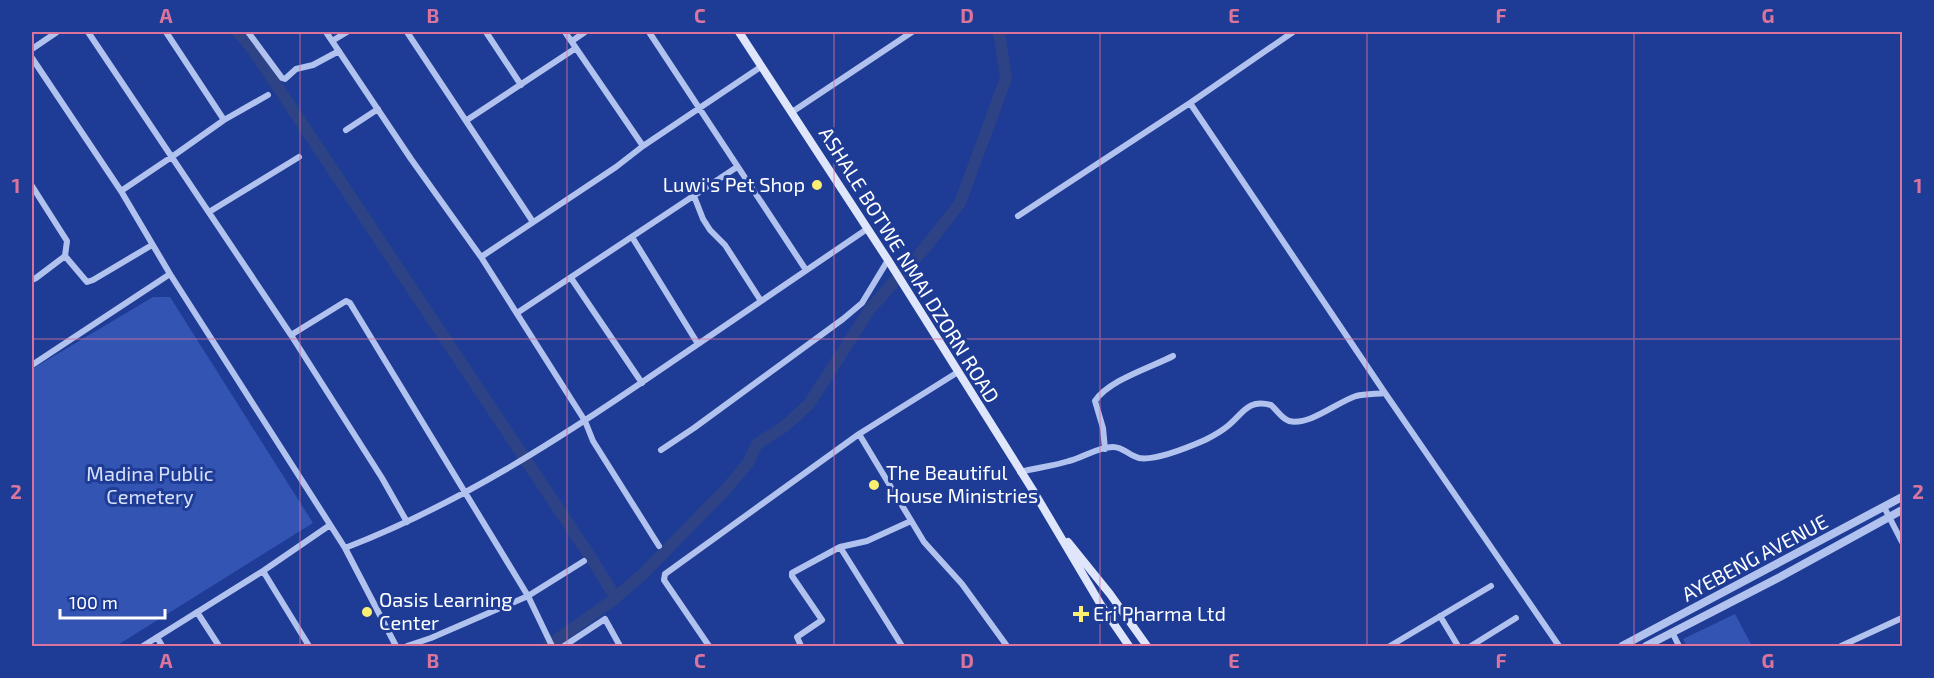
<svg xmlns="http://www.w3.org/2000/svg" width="1934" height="678" font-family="'Exo 2',sans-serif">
	<rect width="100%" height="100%" fill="#1e3c95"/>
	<path fill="#3354b3" d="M153,297H170L313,523L116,646H32V369Z
		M1735,614L1752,646H1687L1683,639Z"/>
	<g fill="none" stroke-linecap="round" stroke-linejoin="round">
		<path stroke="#2d4386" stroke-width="12" d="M238,32L251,47L591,558L616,598L548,646
			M903,273L924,249L960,203L1006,78L999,32
			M614,599L644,573L728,487L748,463L757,444L785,426L809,404L870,309L894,282"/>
		<path stroke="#b2c2ef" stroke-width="6" d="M88,32L291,335L382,478L407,522
			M166,32L224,120
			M248,32L282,78L285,79L296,69L313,65L339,51
			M326,32L411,159L481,257L585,421L593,441L659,546
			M407,32L533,222
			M486,32L521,85
			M565,32L643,146
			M649,32L806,270
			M332,41L347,32
			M572,41L585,32
			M32,49L57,32
			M32,58L121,191L170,274L345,548L396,646
			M1190,103L1385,393L1559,646
			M792,112L912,32
			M467,120L576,48
			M346,130L378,109
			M32,186L67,241L65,256L87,282L93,280L152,245
			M121,191L173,156L224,120L268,95
			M694,196L703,219L710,230L725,245L761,301
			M209,212L299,157
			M1018,216L1190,103L1293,32
			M632,237L698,344
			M481,257L616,167L643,146L762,66
			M571,278L642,383
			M32,280L36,278L65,256
			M517,313L737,167
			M291,335L346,301L350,303L528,596L552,646
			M32,365L170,274
			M859,434L924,542L962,584L1007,646
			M1105,449L1103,428L1095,401C1109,380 1150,368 1173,356
			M661,450L694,428L843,319L862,303L888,260
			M1020,472C1036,468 1053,466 1069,461C1084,457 1098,447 1113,447C1124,447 1129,456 1139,458C1156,461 1189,447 1205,440C1213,436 1222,431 1229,425C1244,412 1248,399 1271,405C1278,411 1281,418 1289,421C1310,426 1337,402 1356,396C1365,394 1376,394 1385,393
			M1884,507L1902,542
			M840,547L902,646
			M345,548C457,505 558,440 657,372C727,325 797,276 867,229
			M263,571L309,646
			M197,612L219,646
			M1440,616L1458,646
			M1672,632L1679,646
			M157,637L162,646
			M143,646L263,571L330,525
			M407,646L431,638L528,596L584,561
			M564,646L605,619L620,646
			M709,646L664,580L665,574L859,434L958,372
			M801,646L797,637L822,620L792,576V573L840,547L867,541L911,521
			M1390,646L1491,586
			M1471,646L1516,618
			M1841,646L1902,618"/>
		<path stroke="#b2c2ef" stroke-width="8" d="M1622,646L1902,497
			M1646,646L1780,577L1902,510"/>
		<path stroke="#dfe6fb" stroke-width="8" d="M739,32L888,260L1034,492L1101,605L1129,646
			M1068,542L1110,594L1147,646"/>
	</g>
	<path fill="none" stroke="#da749d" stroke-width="1.5" stroke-opacity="0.55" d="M300,32V646M567,32V646M834,32V646M1100,32V646M1367,32V646M1634,32V646M32,339H1902"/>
	<g fill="#fdef72" stroke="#1e3c95" stroke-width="2">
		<circle cx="817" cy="185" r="6"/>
		<circle cx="874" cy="485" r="6"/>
		<circle cx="367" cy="612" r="6"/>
		<path d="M1078 605h6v6h6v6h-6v6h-6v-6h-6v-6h6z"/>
	</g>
	<g text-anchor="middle" stroke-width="6" stroke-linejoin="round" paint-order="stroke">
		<g font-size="20" fill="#fff" stroke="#1e3c95" text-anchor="start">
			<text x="805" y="192" text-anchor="end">Luwi's Pet Shop</text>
			<text x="886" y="480">The Beautiful<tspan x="886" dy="23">House Ministries</tspan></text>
			<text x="379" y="607">Oasis Learning<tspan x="379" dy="23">Center</tspan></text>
			<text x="1093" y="621">Eri Pharma Ltd</text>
		</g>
		<g font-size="20" fill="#fff" stroke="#1e3c95">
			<text transform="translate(909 265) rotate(58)" y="7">ASHALE BOTWE NMAI DZORN ROAD</text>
			<text transform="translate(1755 558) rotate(-28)" y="7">AYEBENG AVENUE</text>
		</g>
		<g font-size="20" fill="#d8e1fa" stroke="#1e3c95">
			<text x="150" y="481">Madina Public<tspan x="150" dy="23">Cemetery</tspan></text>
		</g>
	</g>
	<rect width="1934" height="678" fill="none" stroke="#1e3c95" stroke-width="66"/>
	<path d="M60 609v9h105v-9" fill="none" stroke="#ffffff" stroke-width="3"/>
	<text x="69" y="609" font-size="18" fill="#ffffff" stroke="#1e3c95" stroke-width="4.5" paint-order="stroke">100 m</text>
	<rect x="33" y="33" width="1868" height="612" fill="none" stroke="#da749d" stroke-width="2"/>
	<g font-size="20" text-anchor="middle" font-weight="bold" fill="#da749d">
		<text x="166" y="23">A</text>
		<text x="433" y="23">B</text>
		<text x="700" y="23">C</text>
		<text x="967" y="23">D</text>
		<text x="1234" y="23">E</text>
		<text x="1501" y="23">F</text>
		<text x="1768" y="23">G</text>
		<text x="16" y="193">1</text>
		<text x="1918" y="193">1</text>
		<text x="16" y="499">2</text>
		<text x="1918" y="499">2</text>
		<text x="166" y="668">A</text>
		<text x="433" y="668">B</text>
		<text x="700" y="668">C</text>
		<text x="967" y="668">D</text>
		<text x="1234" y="668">E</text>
		<text x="1501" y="668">F</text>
		<text x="1768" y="668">G</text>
	</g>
</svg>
